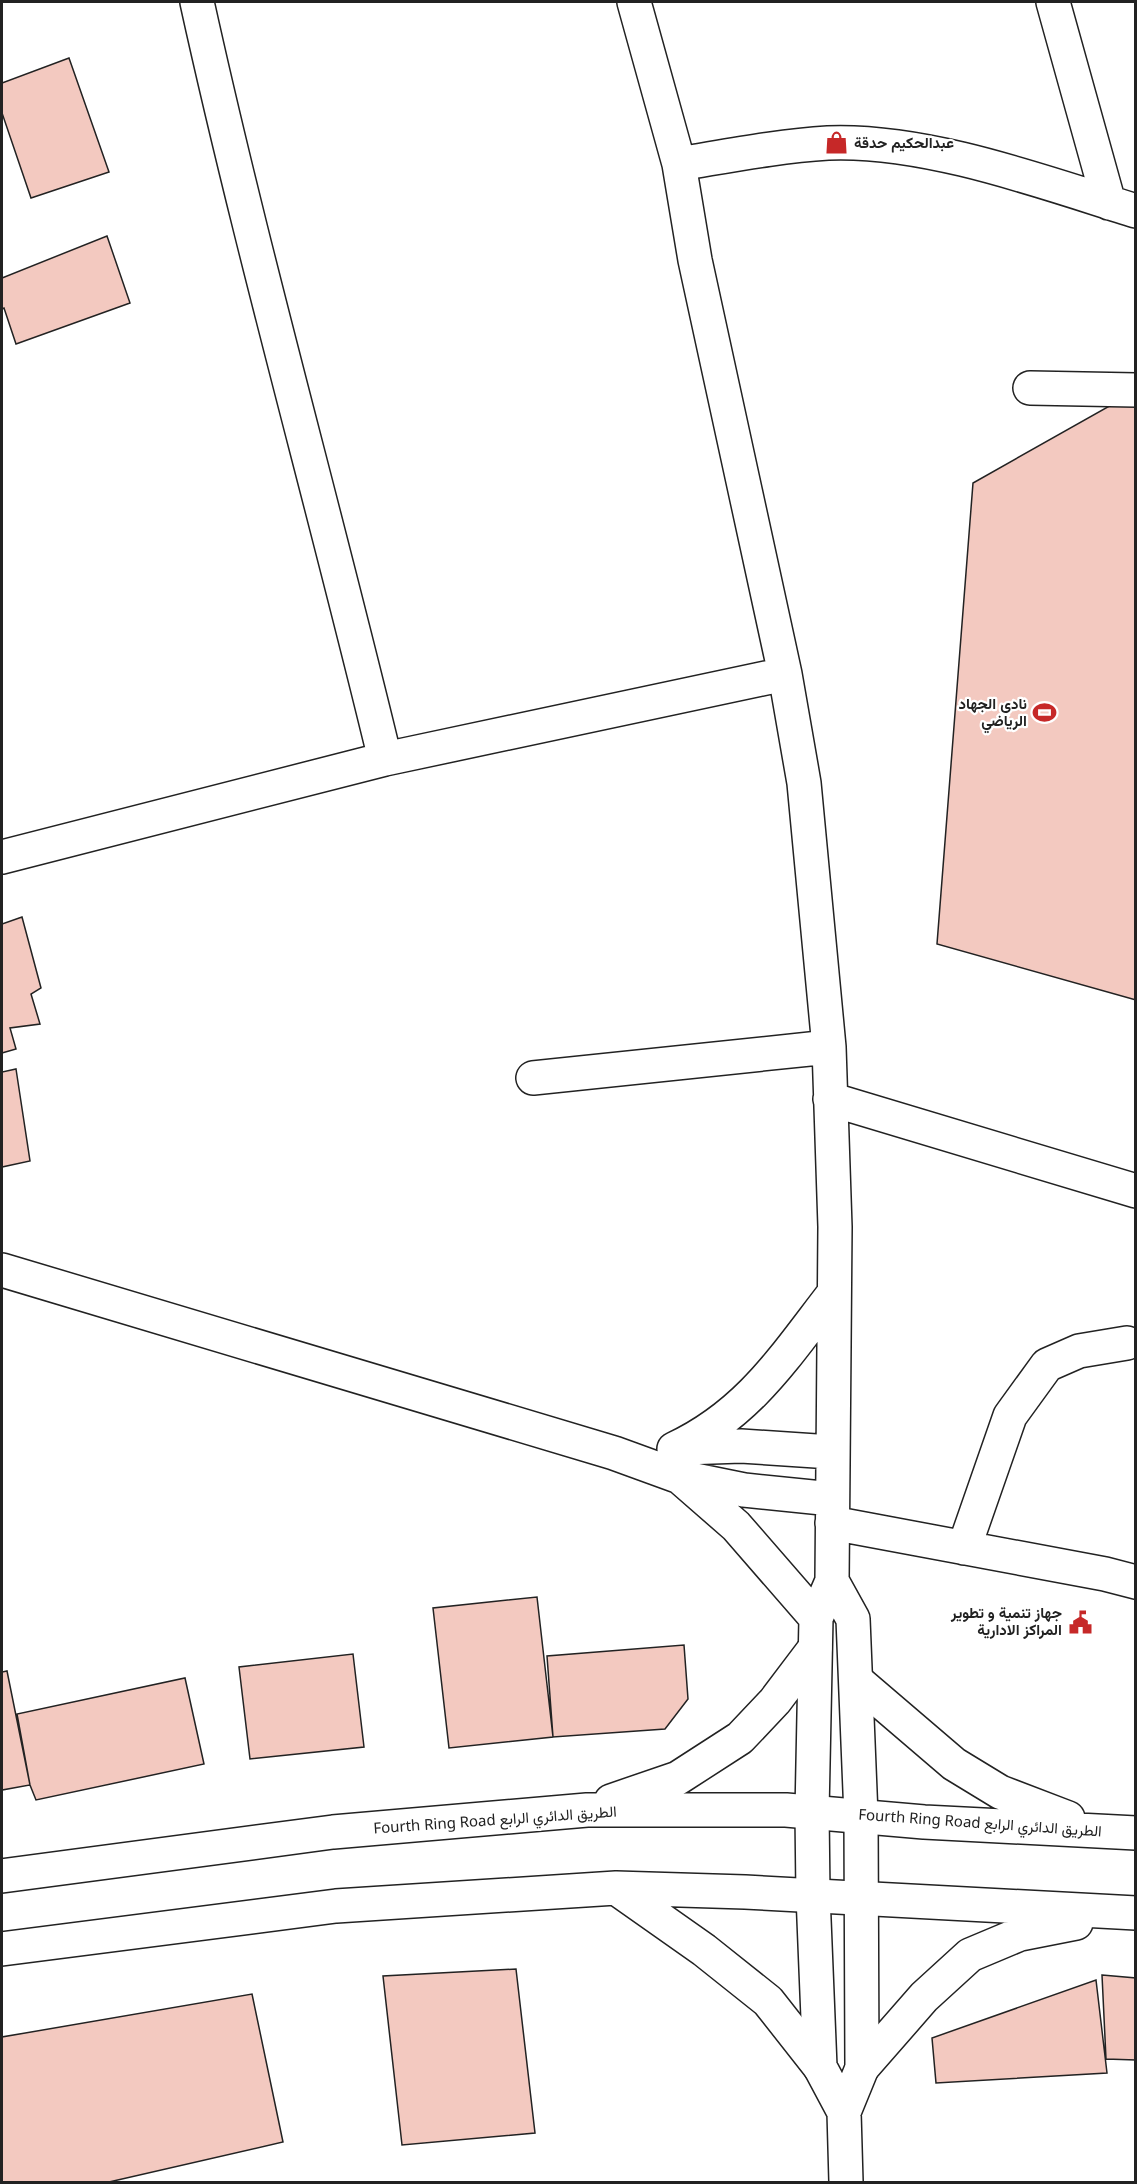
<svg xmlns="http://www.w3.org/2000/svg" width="1137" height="2184" font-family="'Noto Sans',Vazirmatn,sans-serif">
	<rect width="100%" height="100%" fill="#fff"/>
	<path fill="#f3c9c0" stroke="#222" stroke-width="1.5" d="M69,58L109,172L31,198L2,113V83Z
		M107,236L130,303L16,344L4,308L2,309V278Z
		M1136,391V1000L937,944L973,483Z
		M22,917L41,988L31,994L40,1024L10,1028L16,1049L2,1053V924Z
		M16,1069L30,1161L2,1167V1072Z
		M537,1597L553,1737L449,1748L433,1608Z
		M684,1645L688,1699L665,1729L553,1737L547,1656Z
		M353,1654L364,1747L250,1759L239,1667Z
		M7,1671L30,1785L2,1790V1672Z
		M185,1678L204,1764L36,1800L30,1785L17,1714Z
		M516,1969L535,2133L402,2145L383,1976Z
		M1102,1975L1136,1978V2060L1106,2059Z
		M1096,1980L1107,2073L936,2083L932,2038Z
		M252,1994L283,2142L109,2182H2V2037Z"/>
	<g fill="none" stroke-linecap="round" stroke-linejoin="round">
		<defs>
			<path id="minor" d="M197,2C253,256 324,506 385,759
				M634,2L679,164L695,260L785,674L804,783L829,1047L835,1227L832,1581L816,1618L812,1812L813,1895L820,2067L844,2112
				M1053,2L1109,203
				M679,164C728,156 778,146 828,143C926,139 1043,182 1136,211
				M1030,388L1136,390
				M2,857L385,759L785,674
				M533,1078L829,1047
				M830,1099L1136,1191
				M2,1270L614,1453L680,1477L744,1490L832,1499
				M684,1448L741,1446L831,1452
				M674,1449C749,1414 785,1356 834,1293
				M681,1478L736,1526L816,1618
				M832,1523L1105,1574L1136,1582
				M964,1548L1010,1416L1047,1365L1079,1351L1127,1343
				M832,1581L853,1619L861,1816L862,2068L844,2112L846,2182"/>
			<path id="major" d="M857,1681L954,1764L1000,1792L1068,1818
				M611,1801L678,1778L740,1738L775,1701L815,1648
				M2,1876L333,1832L587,1810H786L924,1822L1136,1833
				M616,1888L704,1950L768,2001L820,2067
				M2,1949L336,1906L616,1888L745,1892L1136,1913
				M862,2068L924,1997L970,1955L1020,1934L1076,1923"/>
		</defs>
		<use href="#minor" stroke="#222" stroke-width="36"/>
		<use href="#major" stroke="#222" stroke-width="36"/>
		<use href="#minor" stroke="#fff" stroke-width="33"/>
		<use href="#major" stroke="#fff" stroke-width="33"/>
	</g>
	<defs>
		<symbol id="shop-bare" viewBox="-9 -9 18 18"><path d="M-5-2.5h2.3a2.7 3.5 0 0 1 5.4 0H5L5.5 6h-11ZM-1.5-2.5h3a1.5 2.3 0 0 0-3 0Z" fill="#c62828" stroke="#fff" stroke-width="2.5" paint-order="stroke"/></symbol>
		<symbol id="stadium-bare" viewBox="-9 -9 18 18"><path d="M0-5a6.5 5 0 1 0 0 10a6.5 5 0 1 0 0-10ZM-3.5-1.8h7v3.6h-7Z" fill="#c62828" stroke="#fff" stroke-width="2.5" paint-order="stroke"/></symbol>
		<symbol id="civic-bare" viewBox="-9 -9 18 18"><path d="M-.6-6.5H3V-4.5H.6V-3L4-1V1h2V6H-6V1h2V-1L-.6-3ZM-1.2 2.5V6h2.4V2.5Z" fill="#c62828" stroke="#fff" stroke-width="2.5" paint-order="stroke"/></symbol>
	</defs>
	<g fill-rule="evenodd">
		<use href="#shop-bare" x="820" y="126" width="33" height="33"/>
		<use href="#stadium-bare" x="1028" y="696" width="33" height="33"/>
		<use href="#civic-bare" x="1064" y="1606" width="33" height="33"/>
	</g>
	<g text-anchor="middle" stroke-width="4.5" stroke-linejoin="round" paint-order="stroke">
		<g font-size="15" font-weight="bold" fill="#222" stroke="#fff" text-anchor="end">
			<text x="854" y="148" text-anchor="start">عبدالحكيم حدقة</text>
			<text x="1027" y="709">نادي الجهاد<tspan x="1027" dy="17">الرياضي</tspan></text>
			<text x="1062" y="1618">جهاز تنمية و تطوير<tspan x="1062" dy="17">المراكز الادارية</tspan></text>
		</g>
		<g font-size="15" fill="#222" stroke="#fff">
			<text transform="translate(495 1820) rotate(-4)" y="5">Fourth Ring Road الطريق الدائري الرابع</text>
			<text transform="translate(980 1823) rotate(4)" y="5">Fourth Ring Road الطريق الدائري الرابع</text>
		</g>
	</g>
	<rect width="1137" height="2184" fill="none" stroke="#222222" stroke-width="6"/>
</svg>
